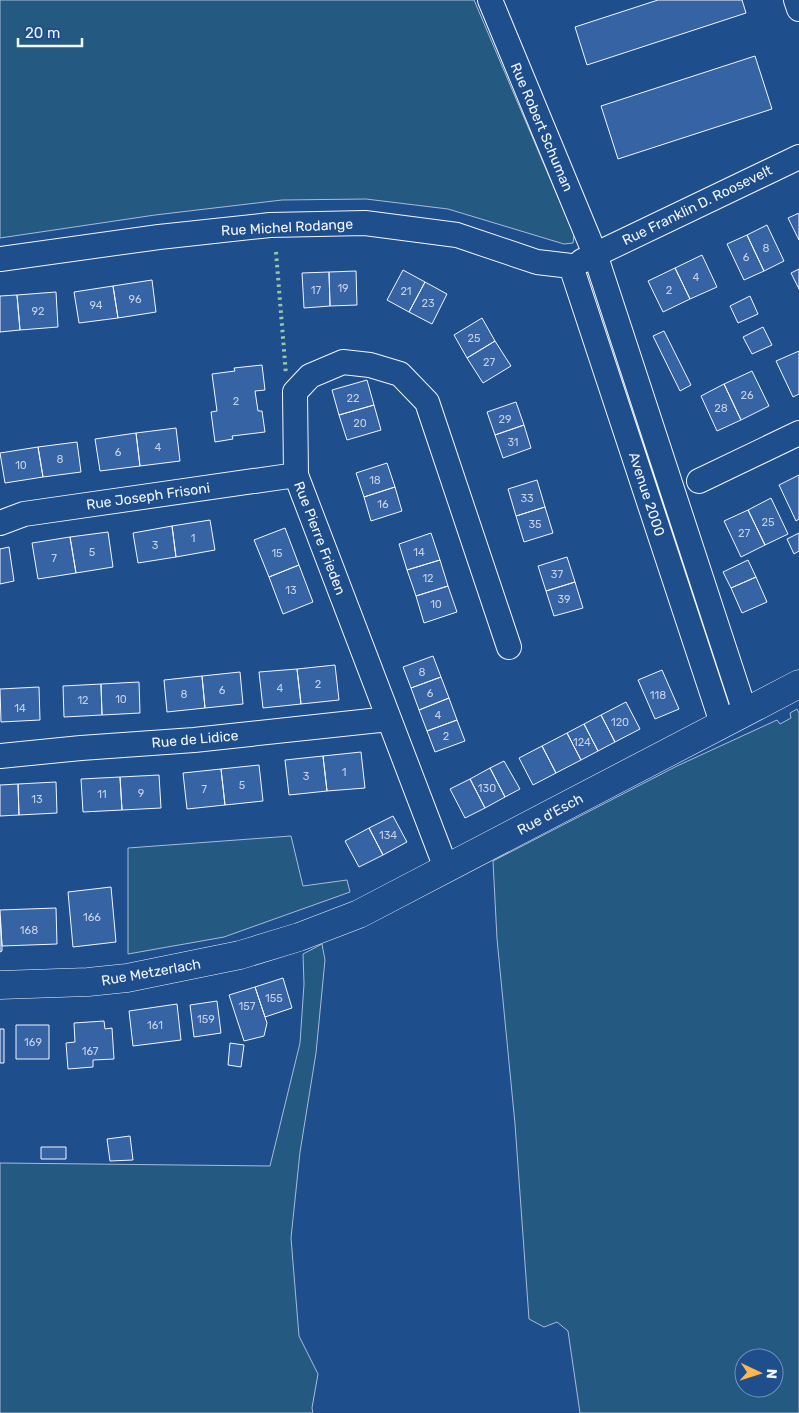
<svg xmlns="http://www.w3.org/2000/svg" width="799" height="1413" font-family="Rubik,sans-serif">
	<rect width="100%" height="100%" fill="#1f4e8c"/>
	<path fill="#245a82" stroke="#a8bbd7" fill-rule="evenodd" d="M0,0H474L574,235L573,243L564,244L448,209L366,199L282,200L155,215L0,238Z
		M797,709L799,713V1413H580L568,1331L557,1322L544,1327L529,1319L515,1124L497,939L493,861L677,766L777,720L780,724L791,718L790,713ZM744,1358H774V1388H744Z
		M291,836L303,886L347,880L350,892L224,937L128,954V848Z
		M322,944L325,960L316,1053L300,1152L291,1238L299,1336L318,1374L312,1408L313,1413H0V1163L270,1166L300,1043L304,984L303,954Z"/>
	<path fill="#3563a3" stroke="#f2f6ff" d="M658,0H742L746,13L587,65L575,27Z
		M755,56L772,109L618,159L601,106Z
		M799,213V240L788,218Z
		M767,225L784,261L764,271L747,235Z
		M747,235L764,271L744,280L727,244Z
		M702,255L717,287L690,299L675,268Z
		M675,268L690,299L663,312L648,281Z
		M799,269V289L791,273Z
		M403,270L425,282L409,312L387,300Z
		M356,271L357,305L330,306L329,272Z
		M329,272L330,306L304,308L302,273Z
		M152,280L156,312L118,318L113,286Z
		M425,282L447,294L432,324L409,312Z
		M113,286L118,318L79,323L74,292Z
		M56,292L58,327L20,330L17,295Z
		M17,295L20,330L0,332V296Z
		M750,296L758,314L738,323L730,306Z
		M482,318L495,341L467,358L454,335Z
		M763,327L772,345L752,354L743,337Z
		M664,331L691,385L680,391L653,336Z
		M495,341L511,366L483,383L467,358Z
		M799,351V394L793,397L776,361Z
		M262,365L265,390L255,391L258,411H262L265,432L232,436L233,439L215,442L211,412L217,411L212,374L235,371L234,368Z
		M752,371L769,406L741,420L724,384Z
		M367,380L374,405L339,415L332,390Z
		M724,384L741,420L717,431L701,396Z
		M516,402L524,425L495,435L487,412Z
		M374,405L381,430L347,440L339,415Z
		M524,425L531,448L503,458L495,435Z
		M176,428L180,461L140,466L136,433Z
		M136,433L140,466L100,471L95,439Z
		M77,442L81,472L43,477L38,447Z
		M38,447L43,477L5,483L0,453Z
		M387,463L395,487L364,497L356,473Z
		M799,475V519L796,521L779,485Z
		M537,480L545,507L516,516L508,489Z
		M395,487L402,511L371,521L364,497Z
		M771,498L788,534L765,545L748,510Z
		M545,507L553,533L524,542L516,516Z
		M748,510L765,545L741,557L724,521Z
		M210,520L215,550L176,557L172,526Z
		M172,526L176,557L138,563L133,533Z
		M285,528L299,565L269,577L254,540Z
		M108,532L113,567L76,573L70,537Z
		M431,533L440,560L407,570L399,544Z
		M799,533V551L794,554L787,539Z
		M70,537L76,573L38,579L32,543Z
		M9,547L14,581L0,584V549Z
		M567,557L575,582L546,591L538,566Z
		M440,560L448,586L416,596L407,570Z
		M748,560L756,577L731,588L723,572Z
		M299,565L313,602L283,614L269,577Z
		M756,577L767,602L742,613L731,588Z
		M575,582L583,608L554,616L546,591Z
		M448,586L457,612L424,623L416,596Z
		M433,656L441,677L411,688L403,667Z
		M335,665L339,700L301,704L297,669Z
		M297,669L301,704L263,708L259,672Z
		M662,670L679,709L655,719L638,680Z
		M240,672L243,704L205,708L202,676Z
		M202,676L205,708L167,712L164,680Z
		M441,677L449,698L419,710L411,688Z
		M139,682L140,713L102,715L101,684Z
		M101,684L102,715L64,717L63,686Z
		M39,687L40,720L1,722L0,689Z
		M449,698L457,720L427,731L419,710Z
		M626,702L640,729L615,742L601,715Z
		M601,715L615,742L598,751L584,724Z
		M457,720L465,741L435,752L427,731Z
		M584,724L598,751L581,760L567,733Z
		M567,733L581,760L556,773L542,746Z
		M542,746L556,773L533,785L519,758Z
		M361,752L365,788L327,791L323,756Z
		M323,756L327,791L289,795L285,760Z
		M504,761L520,789L505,797L490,768Z
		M259,765L263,801L225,805L221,769Z
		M490,768L505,797L485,808L470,779Z
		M221,769L225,805L187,809L183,773Z
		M159,775L161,808L122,810L120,777Z
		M120,777L122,810L83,812L81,779Z
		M470,779L485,808L465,818L450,789Z
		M56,782L57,813L19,815L18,784Z
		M18,784L19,815L0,816V785Z
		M393,816L407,842L383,855L369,828Z
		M369,828L383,855L359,867L345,841Z
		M111,887L116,942L73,947L68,892Z
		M56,908L57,944L2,946L0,910Z
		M0,917L2,946V951L0,952Z
		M283,978L292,1008L265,1017L255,987Z
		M255,987L267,1023L264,1036L244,1041L229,995Z
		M217,1001L221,1033L194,1037L190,1005Z
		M177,1004L181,1040L133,1046L129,1011Z
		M104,1021L105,1029L112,1028L114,1059L93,1060V1067L68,1069L66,1043L75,1042L74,1023Z
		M16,1025H49V1059H16Z
		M0,1029H4V1063H0Z
		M230,1043L244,1045L241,1067L228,1065Z
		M130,1136L133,1160L110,1161L107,1139Z
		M41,1147H66V1159H41Z"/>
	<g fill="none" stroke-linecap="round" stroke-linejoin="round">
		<defs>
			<path id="minor" d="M490,0L595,254L745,712
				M796,0L799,9
				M0,259L159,237L270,225L365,223L457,235L537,262L571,266
				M582,261L799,157
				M571,266L722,723
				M699,481L799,433
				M0,523L24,514L296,475
				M0,756L81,748L194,740L389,719
				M446,868L296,475L295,392L310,376L343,362L370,365L400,374L427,402L509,647"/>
			<path id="major" d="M0,985L88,982L127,978L240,955L299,937L359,914L799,684"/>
		</defs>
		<use href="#minor" stroke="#f2f6ff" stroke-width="26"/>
		<use href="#major" stroke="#f2f6ff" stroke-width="29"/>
		<use href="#minor" stroke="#1f4e8c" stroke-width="24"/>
		<use href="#major" stroke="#1f4e8c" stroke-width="28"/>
		<path stroke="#97c8a6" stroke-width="4" stroke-dasharray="2.5 4" stroke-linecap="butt" d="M276,252L286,375"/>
	</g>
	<g text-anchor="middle" stroke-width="4" stroke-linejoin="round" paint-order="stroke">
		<g font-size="11" fill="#c3d1e8">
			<text x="766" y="252">8</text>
			<text x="746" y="261">6</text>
			<text x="696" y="281">4</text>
			<text x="343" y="292">19</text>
			<text x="316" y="294">17</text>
			<text x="669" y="294">2</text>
			<text x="406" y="295">21</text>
			<text x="135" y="303">96</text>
			<text x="428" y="307">23</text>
			<text x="96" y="309">94</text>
			<text x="38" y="315">92</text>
			<text x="474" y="342">25</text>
			<text x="489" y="366">27</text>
			<text x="747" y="399">26</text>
			<text x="353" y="402">22</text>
			<text x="236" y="405">2</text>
			<text x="721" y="412">28</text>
			<text x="505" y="423">29</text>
			<text x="360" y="427">20</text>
			<text x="513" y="446">31</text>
			<text x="158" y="451">4</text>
			<text x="118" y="456">6</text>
			<text x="60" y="463">8</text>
			<text x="21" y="469">10</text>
			<text x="375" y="484">18</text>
			<text x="527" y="502">33</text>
			<text x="383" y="508">16</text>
			<text x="768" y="526">25</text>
			<text x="535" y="528">35</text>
			<text x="744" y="537">27</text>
			<text x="193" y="542">1</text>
			<text x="155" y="549">3</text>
			<text x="92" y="556">5</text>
			<text x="419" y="556">14</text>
			<text x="277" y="557">15</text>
			<text x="54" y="562">7</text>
			<text x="557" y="578">37</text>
			<text x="428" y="582">12</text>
			<text x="291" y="594">13</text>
			<text x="564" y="603">39</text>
			<text x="436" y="608">10</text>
			<text x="422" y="676">8</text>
			<text x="318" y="688">2</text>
			<text x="280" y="692">4</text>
			<text x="222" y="694">6</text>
			<text x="430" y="697">6</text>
			<text x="184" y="698">8</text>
			<text x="658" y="699">118</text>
			<text x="121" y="703">10</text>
			<text x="83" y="704">12</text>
			<text x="20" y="712">14</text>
			<text x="438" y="719">4</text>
			<text x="620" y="726">120</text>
			<text x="446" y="740">2</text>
			<text x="582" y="746">124</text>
			<text x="344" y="776">1</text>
			<text x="306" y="780">3</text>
			<text x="242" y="789">5</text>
			<text x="487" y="792">130</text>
			<text x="204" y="793">7</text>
			<text x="141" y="797">9</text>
			<text x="102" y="798">11</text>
			<text x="37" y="803">13</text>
			<text x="388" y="839">134</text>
			<text x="92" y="921">166</text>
			<text x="29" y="934">168</text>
			<text x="274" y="1002">155</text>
			<text x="247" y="1010">157</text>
			<text x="206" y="1023">159</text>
			<text x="155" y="1029">161</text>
			<text x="33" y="1046">169</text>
			<text x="90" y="1055">167</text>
		</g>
		<g font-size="14" fill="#f2f6ff" stroke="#1f4e8c">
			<text transform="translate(542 127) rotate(67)" y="5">Rue Robert Schuman</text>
			<text transform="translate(697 205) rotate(-26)" y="5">Rue Franklin D. Roosevelt</text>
			<text transform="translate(287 227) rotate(-3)" y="5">Rue Michel Rodange</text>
			<text transform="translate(647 494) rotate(72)" y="5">Avenue 2000</text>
			<text transform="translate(148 496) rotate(-8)" y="5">Rue Joseph Frisoni</text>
			<text transform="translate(320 538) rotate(69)" y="5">Rue Pierre Frieden</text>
			<text transform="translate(195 739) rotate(-5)" y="5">Rue de Lidice</text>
			<text transform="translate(550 814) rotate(-28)" y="5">Rue d'Esch</text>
			<text transform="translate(151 972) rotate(-10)" y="5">Rue Metzerlach</text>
		</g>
	</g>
	<g transform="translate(759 1373) rotate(94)"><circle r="24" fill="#1f4e8c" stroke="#7391ba"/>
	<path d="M0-4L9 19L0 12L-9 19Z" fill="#ffb74d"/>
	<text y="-8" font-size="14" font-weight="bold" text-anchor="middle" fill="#f2f6ff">N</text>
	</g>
	<path d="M18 38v8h64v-8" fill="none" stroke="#f2f6ff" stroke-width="2.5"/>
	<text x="25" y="38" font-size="15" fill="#f2f6ff" stroke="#1f4e8c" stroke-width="4" paint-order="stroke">20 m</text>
</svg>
